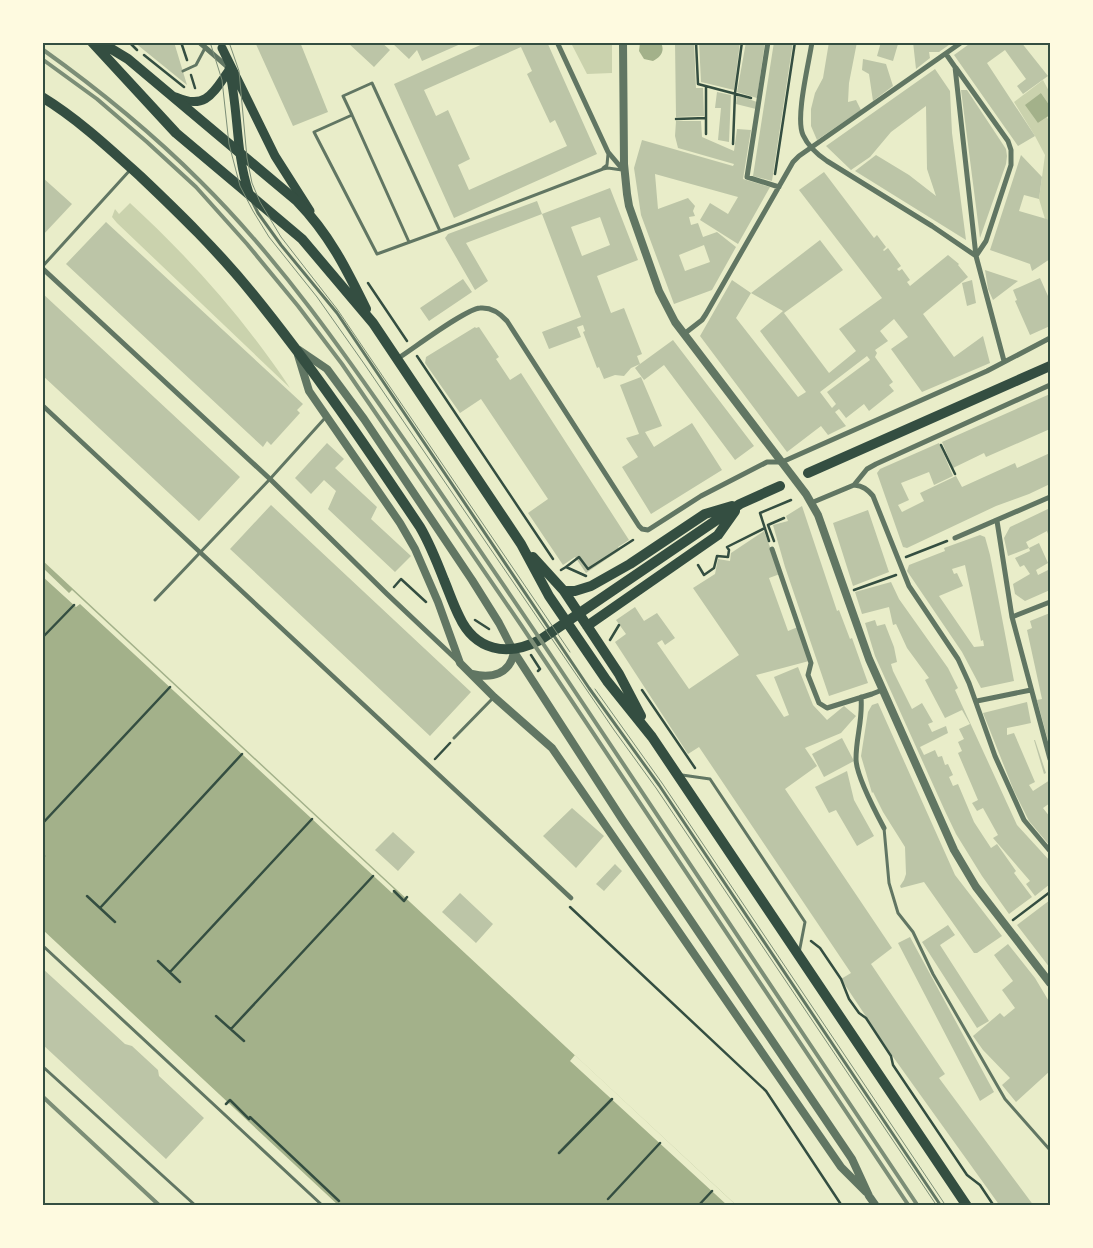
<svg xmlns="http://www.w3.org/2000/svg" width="1093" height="1248" font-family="Literata,serif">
	<rect width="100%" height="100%" fill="#e9edc9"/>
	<path fill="#cad2ad" d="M571,43H612V73L587,74Z
		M1043,80L1050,93V106L1041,93L1038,123L1047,117L1050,124V220L1045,219L1039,199L1045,155L1035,136L1014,102Z
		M130,203C190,258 245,320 290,388L117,223L112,217L115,209L119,214Z"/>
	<path fill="#a3b18a" d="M640,43H661C665,51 661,57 653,61L644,59L639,51Z
		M1041,93L1050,106V115L1038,123L1025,105Z
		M42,560L736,1205H338L43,930Z"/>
	<path fill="#e9edc9" d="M43,568L69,593L72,590L395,890L392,893L80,604L76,607L42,576Z
		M575,1055L736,1205H727L570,1061Z"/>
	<path fill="#bcc5a7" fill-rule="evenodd" d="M134,42H174L187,85Z
		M255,42H300L328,112L293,126Z
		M347,42H381L390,50L374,67Z
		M391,42H465L422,61L417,50L409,59Z
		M487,42H547L597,154L454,218L394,84ZM521,47L532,71L527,74L550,123L555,120L567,146L469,190L458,165L470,159L448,110L436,116L424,90Z
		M675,42H694L696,88H703L704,116L676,117Z
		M699,42H740L734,90L701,82Z
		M746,42H765L757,98L737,92Z
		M774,42H793L772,181L753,176Z
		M829,42H857L849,83L848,102L856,100L861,110L817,140L811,126V109L815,93L823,78Z
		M881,42L898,44L893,61L877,56Z
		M913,42H953L939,52H929L930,58L916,69Z
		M972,42H1021L1048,76L1023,94L1017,86L1026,79L1005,50L987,63L1035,136L1018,146L954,55Z
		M863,59L886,64L893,86L873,101L869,74L862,70Z
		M935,69L950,91L952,133L966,240L855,171L876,155L909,175L936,196L927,169L926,106L891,132L870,157L851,170L826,146Z
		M961,90H967L1006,149L1007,156L1006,164L980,238Z
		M717,92L731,95L729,142L718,140L721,108H715Z
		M737,95L757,102L756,109L736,104Z
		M676,121H701L702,137L734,151L737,129L751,130L743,179L770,187L738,244L700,220L710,203L728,214L738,197L655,174L658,209L688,198L695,206L693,211L695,216L689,217L691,225L698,223L703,237L717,232L736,247L712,290L674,304L641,215L634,168L642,140L733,166L734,164L678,148L675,136ZM704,245L710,262L685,271L679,255Z
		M1021,155L1042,177L1039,199L1024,195L1019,211L1050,220V259L1032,271L1030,264L990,250Z
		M824,172L874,238L877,235L886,247L883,250L884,251L888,248L901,266L897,269L899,271L902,269L910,280L907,282L910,286L948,255L959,264L958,265L968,277L923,314L954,357L983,336L990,363L922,392L891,349L908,337L894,319L880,331L888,341L875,350L877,353L875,357L893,382L889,385L894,391L869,411L864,404L846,418L839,409L835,412L846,426L828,435L821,426L787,452L700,336L732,280L751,293L736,318L798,397L806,392L760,331L783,311L751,293L820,240L843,270L784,313L829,373L856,351L839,329L882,298L799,190ZM867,356L870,360L827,392L836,404L832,408L820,392Z
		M42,177L72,204L42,236Z
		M610,188L638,260L597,276L611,313L624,308L642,354L637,356L640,364L673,340L754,446L735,460L664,365L644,380L635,368L640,364L631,368L624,376L615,375L604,379L599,367L597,368L583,332L585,331L583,325L577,327L581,337L549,349L542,332L581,317L542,214ZM600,217L610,245L582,256L571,227Z
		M537,201L542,214L466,243L488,281L475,290L445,238L448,234Z
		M106,222L303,404L297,410L300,413L271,445L267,441L263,447L66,264Z
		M985,270L1018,281L993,300L988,289Z
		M1040,278L1048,296L1050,295V326L1030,335L1015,301L1017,300L1013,290Z
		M463,279L472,292L429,321L420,308Z
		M972,280L976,303L967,306L962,283Z
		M42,293L240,477L199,521L42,375Z
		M475,327L476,328L479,327L499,357L496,359L510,380L521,373L629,540L618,547L620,550L586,573L575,557L563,565L528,513L548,499L481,399L460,413L425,363L426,357Z
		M641,377L662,426L645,432L654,447L692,423L722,470L651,514L622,467L638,457L626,438L639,434L620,385Z
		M1050,394V429L986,457L984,453L953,468L942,442Z
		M327,443L344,459L335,468L377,507L371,519L411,556L395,572L328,509L336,491L324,480L311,494L295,478Z
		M939,443L953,476L934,485L929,472L901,483L909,500L898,505L902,512L924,501L920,493L956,476L962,487L1015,463L1017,468L1050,453V484L1029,494L996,506L907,548L903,547L877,473L880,469Z
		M271,505L471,692L430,736L230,549Z
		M802,506L837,611L839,610L850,639L852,638L868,683L829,696L785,567L773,525L788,521L786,516Z
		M1050,508V540L1047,531L1026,542L1029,548L1008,556L1004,538L1010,527Z
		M868,510L889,572L853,586L833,523Z
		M764,531L780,574L769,578L788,631L798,627L809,661L756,675L784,717L789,715L774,677L798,667L813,705L827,720L844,706L856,716L841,733L805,748L817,766L785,789L892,948L871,964L945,1074L939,1078L1034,1206H1000L891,1054L841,979L851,973L699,747L688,754L615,642L626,634L616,620L635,607L644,621L657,613L675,638L665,645L662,640L657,643L689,689L739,655L693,588L715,574L718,559L730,561L731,553Z
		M980,535L985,537L990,555L1014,681L981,688L962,652L907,571L909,565L945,551L944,548ZM965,565L981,641L983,640L984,646L974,647L939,596L963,586L957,573L954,574L952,569Z
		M1039,543L1048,563L1036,570L1038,575L1050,569V590L1025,601L1015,594L1013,584L1030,574L1024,565L1020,567L1015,558L1030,551L1029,548Z
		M891,582L899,599L948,668L958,688L955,690L1017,825L1050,861V884L1035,896L1026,884L1030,881L993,838L998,835L983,808L977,811L972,803L978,800L958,753L962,751L958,742L964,739L959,729L970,724L962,710L945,718L925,680L929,678L907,648L896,624L893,625L889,607L862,614L855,592Z
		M1050,613V748L1037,700L1042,699L1027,630L1032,628L1030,621Z
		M875,620L877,626L885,624L894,647L897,662L891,664L893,671L912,709L922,703L933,722L928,724L932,732L946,726L948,733L920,747L924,755L935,750L938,757L942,756L945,765L948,764L953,775L949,777L953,786L958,784L974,822L991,848L997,844L1016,871L1014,873L1032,897L1009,914L982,876L956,834L945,811L875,656L865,623Z
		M1027,702L1031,723L1007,728V735L1014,733L1035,782L1029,785L1033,791L1050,780V803L1043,808L1050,817V846L1029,821L1014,791L983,713Z
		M878,703L955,875L1002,936L977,953H974L924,882L901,888L900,886L904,880L906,874L905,847L883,812L873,792L872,793L861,756L868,712L872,705Z
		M842,738L854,761L824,777L812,754Z
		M1034,740H1035L1046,773L1044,774Z
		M847,771L854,800L874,836L857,846L836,810L829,813L815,787Z
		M572,808L604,836L576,868L543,836Z
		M393,832L415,852L398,871L375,850Z
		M615,864L622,871L604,891L596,884Z
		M460,893L493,924L476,943L442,912Z
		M1050,900L1049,949L1050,968L1017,925Z
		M948,925L955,935L940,945L989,1021L977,1028L922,942Z
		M910,937L994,1092L980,1101L898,943Z
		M1008,944L1035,978L1050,1003V1071L1016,1102L1002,1085L1010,1078L983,1050L973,1036L1000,1013L1004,1017L1015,1008L1002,990L1013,981L994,955Z
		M42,968L125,1044L132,1046L158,1070L159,1076L204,1118L166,1159L42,1044Z"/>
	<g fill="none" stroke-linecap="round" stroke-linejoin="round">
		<path stroke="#344e41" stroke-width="2.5" d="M129,42L137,50
			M181,42L187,60
			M696,42L698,84L751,98
			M144,55L184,87
			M191,75L195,88
			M676,119L706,118
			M706,134V87
			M733,144L735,93L742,42
			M775,174L795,42
			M368,283L407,341
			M417,356L553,559
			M941,445L955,474
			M769,541L760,513L791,500
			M774,541L768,525L784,518
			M906,557L947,541
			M698,565L704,575L714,568L717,556L728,557L729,550L727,547L765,528
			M566,567L579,557L588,569L633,540
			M561,570L566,567L586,576
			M394,587L401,579L426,602
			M854,590L896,575
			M475,620L489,629
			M42,638L74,605
			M610,640L619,625
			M531,655L540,669L538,671
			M642,690L695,768
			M435,759L450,743
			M42,824L170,687
			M42,855L44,856
			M394,891L404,901L407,897
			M87,896L115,922
			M570,907L766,1091L842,1206
			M100,908L242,754
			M1013,920L1050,892
			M811,941L820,948L841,979L849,999L859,1013L866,1018L891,1056L893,1065L967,1175L980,1185L994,1206
			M158,961L180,982
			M170,972L312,819
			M216,1016L244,1041
			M231,1029L373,876
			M226,1104L230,1100L249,1119L250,1117L339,1201
			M559,1153L612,1099
			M608,1199L660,1143
			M698,1206L712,1191"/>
		<path stroke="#617663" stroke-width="3" d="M183,71L196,65L205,48
			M352,115L409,242
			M603,168L607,165L608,154
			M253,203L258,213L281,245L337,313L589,688L659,785L941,1206
			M440,231L372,83L343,96L352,115L314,132L377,254L462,223L603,169L608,168L622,170
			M42,267L131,169
			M155,600L270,479L325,418
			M454,738L494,697
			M682,775L710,779L805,922L799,953
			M884,828L889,883L898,913L913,932L933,974L1005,1099L1050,1150
			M42,945L323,1206
			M42,1066L196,1206"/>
		<path stroke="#617663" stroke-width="4.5" d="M42,405L571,898"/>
		<path stroke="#617663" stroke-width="5" d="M199,42L230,69
			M557,42L608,152L624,171
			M768,42L747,177L779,187
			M812,42C809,63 795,118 803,135C808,146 818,155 827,161L932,226L976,256
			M946,54L955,67L976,256L1004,361
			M956,68L1008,141L1011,150V165L986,241L976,256
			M42,268L270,479L387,594L458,661
			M684,334L702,320L706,314L793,162L799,156L962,42
			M397,359C413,349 465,309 480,308C491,307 500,313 507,321L639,526L642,529L648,530L701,496L767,462H782L987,371L1050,338
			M854,485C863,486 867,489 873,496L909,586L958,659L969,683L995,756L1024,820L1050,851
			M811,503L854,485L867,469L876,464L1050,385
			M997,521L1012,617L1050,759
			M955,538L1050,497
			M772,549L811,663L808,675L819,703L827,708L872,694L882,690
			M1012,617L1050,602
			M861,697C863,720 856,737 856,759C856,775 876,813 884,828
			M977,701L1031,690"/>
		<path stroke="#617663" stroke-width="8" d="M623,42L624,164L627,194L629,206L659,291L675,322L806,494L818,515L869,659L954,850L976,887L1050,983
			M299,350L327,369L364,419L472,580L499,623L514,652L622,819L852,1159L869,1196L876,1206
			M298,355L309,391L400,523L415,549L438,602L460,663L494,697L552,748L841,1167L866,1192
			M472,674C492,679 510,674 514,652"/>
		<path stroke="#344e41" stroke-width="9" d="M222,48L275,156L310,211
			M229,69C239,111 235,152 249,193
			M176,97C207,111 214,91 230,69"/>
		<path stroke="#344e41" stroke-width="10" d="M92,42L176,133L302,239L373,323L521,544L549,596L607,681L652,737L967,1206
			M100,42L128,59L297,201C329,234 346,268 366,309
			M42,97C78,119 109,148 140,176C179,213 218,251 252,293C313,368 367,448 420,527C430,544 437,562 444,580C449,592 453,604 459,616C475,651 507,657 540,640L740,504L780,486
			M808,473L1050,366
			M533,557L564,591L619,674L641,716
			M564,591H575L591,586L630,564L705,514L732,506
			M587,626L718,535L735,511"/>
		<path stroke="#7c8e77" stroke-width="1" d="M210,42L222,80L229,144L240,186L253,211L269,237L317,297L365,365L614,730L656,788L937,1206
			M229,42L239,71L247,158L252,183L260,202L281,237L337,309L570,652
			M595,689L662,783L946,1206"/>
		<path stroke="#7c8e77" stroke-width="4" d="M42,49C98,89 151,132 200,181C282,262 347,357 412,451C459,520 506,588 552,657C673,840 796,1023 918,1206
			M42,59L97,99L147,142L196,187L247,244L298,306L342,364L521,625L909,1206
			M42,1096L160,1206"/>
	</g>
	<rect width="1093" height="1248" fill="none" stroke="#fefae0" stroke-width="88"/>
	<rect x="44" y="44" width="1005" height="1160" fill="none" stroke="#344e41" stroke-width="2"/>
</svg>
